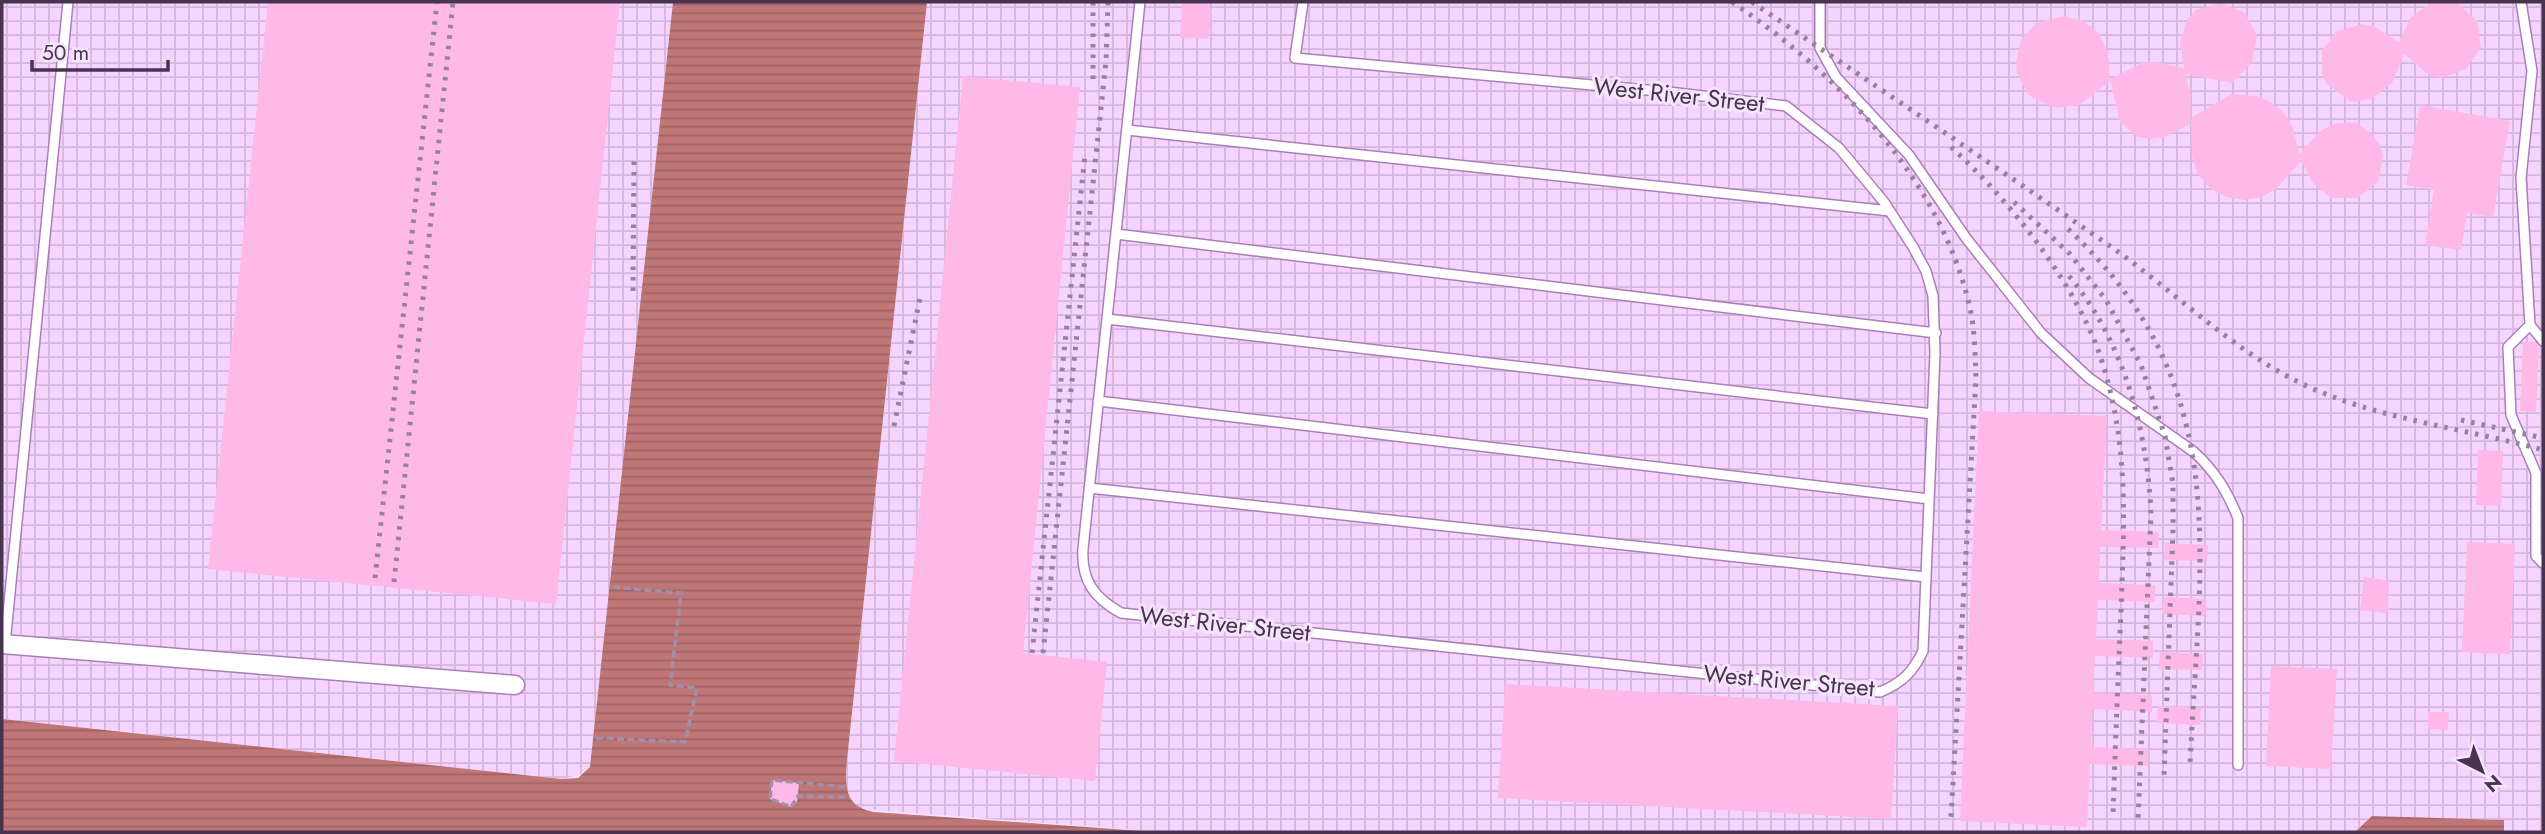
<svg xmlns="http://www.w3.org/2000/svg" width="2545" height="834" font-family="Jost,sans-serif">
	<defs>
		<pattern id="industrial-grid" width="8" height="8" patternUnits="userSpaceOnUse" patternTransform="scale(1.75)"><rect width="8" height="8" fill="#f5d5ff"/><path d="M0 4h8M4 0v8" fill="none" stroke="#d4b7dc"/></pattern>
		<pattern id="water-rules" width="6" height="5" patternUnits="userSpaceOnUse" patternTransform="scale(1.75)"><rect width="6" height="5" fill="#c07677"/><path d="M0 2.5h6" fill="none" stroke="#9e6264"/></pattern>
	</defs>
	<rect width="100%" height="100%" fill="#f6e3fc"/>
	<path fill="url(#industrial-grid)" d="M2,2H673L594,754L590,767L583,774L561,779L2,719Z
		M927,2H2543V832H2504V820L2372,816L2355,832H1163L860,809L846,792L847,760Z"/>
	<path fill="url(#water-rules)" d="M673,2H927L847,760C845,786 844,807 874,812L1155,832H2V719L561,779L578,778L590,767Z
		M2372,816L2504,820V832H2355Z"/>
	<path fill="#feb9e9" d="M268,2H620L556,604L208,569Z
		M1182,2L1210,4L1209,9L1212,10L1208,39L1180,38Z
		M2432,2L2458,3L2477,21L2481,47L2466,69L2441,78L2429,75L2404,54L2392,83L2371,99L2351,102L2327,84L2322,74V51L2337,31L2362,24L2375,27L2399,42L2411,17Z
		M2221,3L2245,13L2257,36L2252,62L2232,83L2185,74L2180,42L2187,20L2196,10Z
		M2064,16L2084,21L2099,34L2108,53L2110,81L2079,105L2057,108L2036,100L2027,93L2017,73L2016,62L2021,40L2035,24Z
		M2155,62L2183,68L2191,95L2190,124L2164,137L2151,139L2138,137L2120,122L2110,79L2142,63Z
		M963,76L1080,87L1023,653L1107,662L1095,781L894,761Z
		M2231,94L2256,96L2271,102L2284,113L2293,127L2299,154L2322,130L2334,124L2355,122L2371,133L2379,144L2383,156L2378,182L2357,198H2331L2313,183L2299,156L2301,161L2277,188L2262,197L2244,200L2226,197L2210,188L2198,174L2192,157L2191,118Z
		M2420,105L2510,121L2493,217L2467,213L2461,250L2425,245L2434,190L2406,185Z
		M2523,342H2535L2539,346L2536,412L2520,411Z
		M1979,411L2107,416L2101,530L2159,532L2158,548L2100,547L2099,583L2155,585V602L2098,600L2096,639L2153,641V658L2095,656L2093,693L2152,695V712L2092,709L2091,747L2148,749V766L2090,764L2087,827L1960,821Z
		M2478,450L2503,451L2501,506L2476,505Z
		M2467,542L2515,544L2510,654L2462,652Z
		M2165,543L2208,545L2207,561L2164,560Z
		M2364,577L2389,581L2388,610L2385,613L2360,610Z
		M2163,597L2206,599L2205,616L2162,614Z
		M2160,652L2203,654L2202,670L2159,669Z
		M2271,666L2337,669L2331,769L2266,766Z
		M1505,684L1898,706L1891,819L1498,798Z
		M2158,706L2201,708L2200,725L2157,723Z
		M2428,712H2449L2448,730L2428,729Z
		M772,780L799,783L797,802L791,807L770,799Z"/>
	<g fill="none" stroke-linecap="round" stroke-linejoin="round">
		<defs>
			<path id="lane" d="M1140,2L1083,549C1081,580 1094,598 1121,613L1880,692C1902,683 1913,672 1923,651L1935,353L1933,296L1926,271L1913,247L1884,202L1839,148L1786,106L1669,92L1295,58L1303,2
				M1820,2V48L1836,77L1909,155L1966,238L2041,333L2089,378L2194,452C2215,471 2227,491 2238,518V765
				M2521,2L2532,71L2521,178L2530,325L2543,341
				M1127,130L1890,211
				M1116,234L1936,333
				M1107,319L1933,414
				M2530,325L2508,347L2511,415L2536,473V556L2543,563
				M1098,401L1929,499
				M1089,488L1926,577
				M5,644L68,2"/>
			<path id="street" d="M2,644L515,685"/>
		</defs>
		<use href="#lane" stroke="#ac7eb9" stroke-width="12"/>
		<use href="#street" stroke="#ac7eb9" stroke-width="21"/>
		<path stroke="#a28fa8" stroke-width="3.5" stroke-dasharray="7 3.5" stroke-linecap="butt" d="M596,738L685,742L697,688L670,685L681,593L612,587
			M845,787L772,780L770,799L791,807L798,796L848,797"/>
		<use href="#lane" stroke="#fff" stroke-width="9"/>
		<use href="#street" stroke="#fff" stroke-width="18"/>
		<path stroke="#96829c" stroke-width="5" stroke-dasharray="3.5 7" stroke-linecap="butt" d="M1093,2V79
			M1732,2C1838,74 1941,179 1970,308C1975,330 1975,355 1976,378L1951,817
			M1752,2C1871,83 1992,164 2110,246C2180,295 2242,361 2323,393C2393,421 2471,430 2543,450
			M1951,147C2010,200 2082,291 2104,368C2129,451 2124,526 2121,611C2118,680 2115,749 2113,818
			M2014,202L2069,253L2106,300L2141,365L2165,436L2173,484V530L2164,775
			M2068,229C2237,386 2199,559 2190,765
			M2069,276C2124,342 2147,429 2151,513L2138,820
			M633,291L634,161
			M2461,420L2543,438
			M894,426L920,298
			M375,578L437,2
			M394,582L453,2
			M1032,653L1085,155
			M1043,653L1106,61L1108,2"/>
	</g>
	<g text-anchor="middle" stroke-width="6" stroke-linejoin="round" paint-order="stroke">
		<g font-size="24" fill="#48344e" stroke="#f6e3fc">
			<text transform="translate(1679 95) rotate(6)" y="8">West River Street</text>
			<text transform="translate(1225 624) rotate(6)" y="8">West River Street</text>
			<text transform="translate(1789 681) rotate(5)" y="8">West River Street</text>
		</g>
	</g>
	<rect width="2545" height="834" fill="none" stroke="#48344e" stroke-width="7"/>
	<g transform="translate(2482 771) rotate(138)" stroke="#f6e3fc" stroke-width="5" paint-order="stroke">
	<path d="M0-5L12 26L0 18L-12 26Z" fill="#48344e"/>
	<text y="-10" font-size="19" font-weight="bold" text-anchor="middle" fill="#48344e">N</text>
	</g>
	<path d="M32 60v10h136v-10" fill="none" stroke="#48344e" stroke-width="3.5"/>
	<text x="42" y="60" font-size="21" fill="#48344e" stroke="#f6e3fc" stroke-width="5" paint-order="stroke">50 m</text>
</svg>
